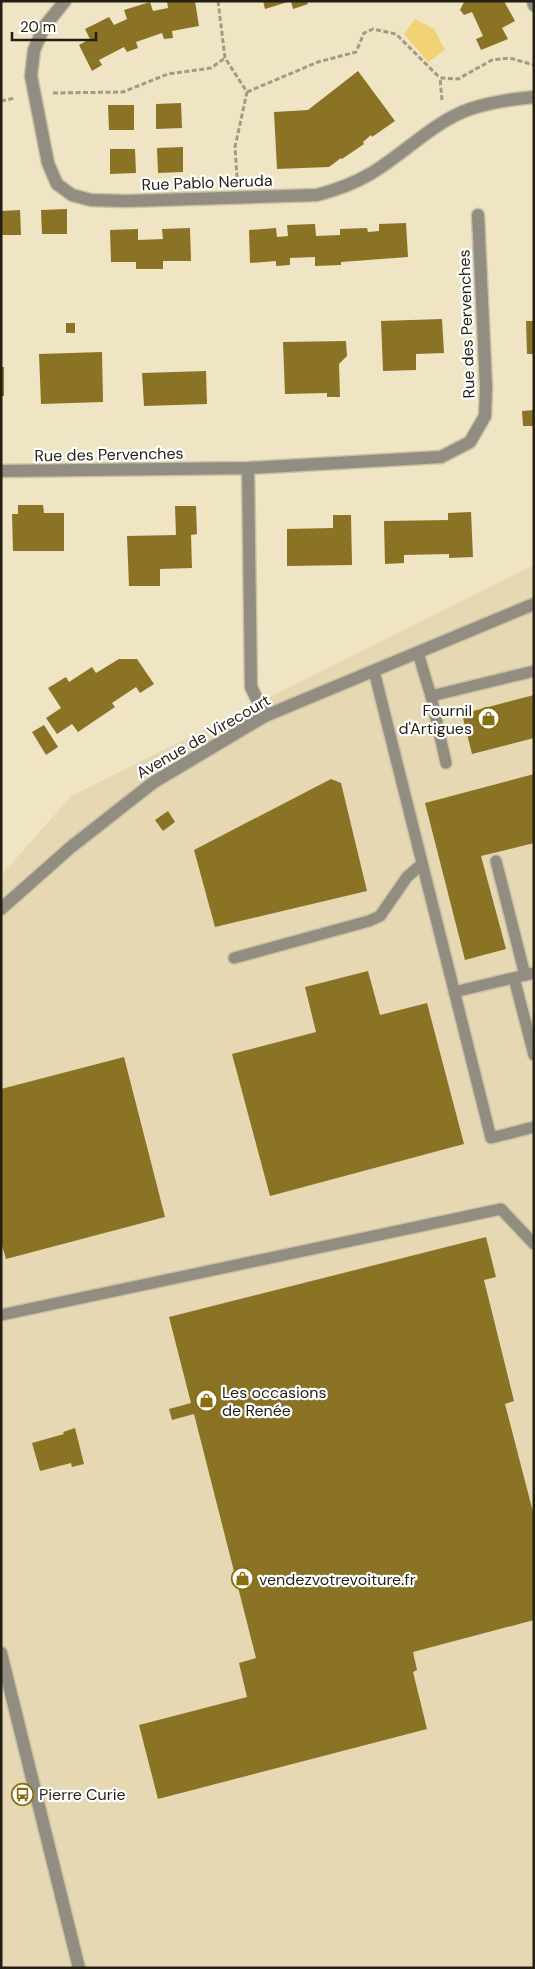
<svg xmlns="http://www.w3.org/2000/svg" width="535" height="1969" font-family="'DM Sans',sans-serif">
	<rect width="100%" height="100%" fill="#efe4c4"/>
	<path fill="#e5d8b2" d="M534,565V1968H1V876L71,796Z"/>
	<path fill="#f1d376" d="M415,19L434,29L445,50L428,62L404,34Z"/>
	<path fill="#8a7324" d="M167,1H195L199,26L172,31L173,38L164,39L162,33L136,42L138,48L127,52L124,47L99,60L102,65L92,71L79,45L90,39L85,29L109,17L114,25L127,19L124,10L150,2L153,11L168,8Z
		M263,1H288V2L265,9Z
		M291,1H307L308,4L293,9Z
		M463,1H504L515,21L502,28L508,39L481,50L476,39L483,36L472,12L464,15L460,10L464,2Z
		M358,71L395,121L372,137L371,135L363,142L364,144L342,159L341,158L329,167L277,169L274,112L308,110Z
		M181,103L182,128L156,129V104Z
		M108,105H134V130H109Z
		M183,147V172L158,173L157,148Z
		M110,149H135L136,173L110,174Z
		M67,209V234H42L41,210Z
		M20,210L21,235H1V211Z
		M406,223L408,257L341,262V265L315,266V257L290,258V265L276,266V261L250,263L249,230L276,228L277,237L288,236L287,225L315,224L316,236L340,235V229L367,228L368,232L379,231V224Z
		M190,228L191,261H163V269H136V262H111L110,230L138,229V240L163,239L162,229Z
		M442,319L444,353L416,354V370L383,371L381,321Z
		M526,321H534V354H527Z
		M66,323H75V333H66Z
		M346,341L347,356L339,364L340,397H327V393L285,394L283,342Z
		M102,352L103,402L41,404L39,354Z
		M1,367H4V396H1Z
		M206,371L207,404L144,406L142,373Z
		M534,410V426H523L522,411Z
		M18,505H43L44,513H64V551H13L12,514H18Z
		M175,506H196L197,534L191,535L192,568L160,569V586H129L127,536L176,535Z
		M471,512L473,557L449,558V554L404,555V563L385,564L384,521L448,520V513Z
		M333,515H351L352,565L287,566V529L333,528Z
		M119,659H137L154,684L140,693L136,687L112,703L115,707L78,732L72,724L57,734L46,718L61,708L48,688L66,677L69,682L92,667L96,673Z
		M534,695V738L472,754L462,714Z
		M44,725L58,747L46,755L32,732Z
		M534,774V843L481,856L506,949L465,960L425,803Z
		M331,779L341,783L367,891L215,927L194,850Z
		M168,811L175,822L163,831L155,820Z
		M368,971L380,1015L427,1003L464,1144L270,1196L232,1054L316,1032L305,987Z
		M124,1057L165,1217L6,1259L1,1242V1089Z
		M486,1237L496,1277L484,1280L514,1401L505,1404L534,1516V1620L413,1652L417,1670L413,1672L427,1729L158,1799L139,1725L247,1697L239,1663L256,1658L194,1414L172,1420L169,1409L191,1403L169,1317Z
		M75,1428L84,1464L72,1467L71,1463L40,1471L32,1443L64,1434L63,1432Z"/>
	<g fill="none" stroke-linecap="round" stroke-linejoin="round">
		<defs>
			<path id="service" d="M418,653L431,696L446,763
				M374,671L491,1138L534,1127
				M431,696L534,671
				M496,861L525,975
				M234,958L369,921L380,916L407,877L422,864
				M514,978L534,1055
				M454,992L534,973
				M1,1315L501,1209L534,1244"/>
			<path id="minor" d="M65,1L44,27L34,50L31,76L48,163L57,184L72,195L91,200L127,201L317,195C336,190 353,184 370,174C404,154 433,122 470,109C491,102 512,99 534,97
				M533,1L534,5
				M248,468L251,687L265,716
				M1,471L248,468L441,457L470,442L485,416L486,387L478,215
				M1,1653L79,1968"/>
			<path id="tertiary" d="M1,909L71,847L154,782L265,716L534,604"/>
		</defs>
		<use href="#service" stroke="#cac1a4" stroke-width="14"/>
		<use href="#minor" stroke="#cac1a4" stroke-width="15"/>
		<use href="#tertiary" stroke="#cac1a4" stroke-width="15"/>
		<path stroke="#a29a82" stroke-width="3" stroke-dasharray="5 2.5" stroke-linecap="butt" d="M218,1L225,58L247,92L235,147L237,177
			M247,92L318,62L356,52L364,33L373,29L396,34L440,78
			M53,93L123,92L168,74L211,68L225,58
			M442,100L440,78L458,79L492,60L510,58L534,65
			M1,101L15,98"/>
		<use href="#service" stroke="#918d80" stroke-width="11"/>
		<use href="#minor" stroke="#918d80" stroke-width="12"/>
		<use href="#tertiary" stroke="#918d80" stroke-width="12"/>
	</g>
	<defs>
		<symbol id="shop-ring" viewBox="-11 -11 22 22"><circle r="9.5" fill="#fff" stroke="#876e0e" stroke-width="1.5"/><path d="M-5-2.5h2.3a2.7 3.5 0 0 1 5.4 0H5L5.5 6h-11ZM-1.5-2.5h3a1.5 2.3 0 0 0-3 0Z" fill="#876e0e"/></symbol>
		<symbol id="bus-ring" viewBox="-11 -11 22 22"><circle r="9.5" fill="#fff" stroke="#876e0e" stroke-width="1.5"/><path d="M-5-6H5V4H4V6H2V4H-2V6H-4V4H-5ZM-3.5-4V0h7V-4ZM-3.5 1.2v1.5H-2V1.2ZM2 1.2v1.5H3.5V1.2Z" fill="#876e0e"/></symbol>
	</defs>
	<g fill-rule="evenodd">
		<use href="#shop-ring" x="476" y="706" width="25" height="25"/>
		<use href="#shop-ring" x="194" y="1388" width="25" height="25"/>
		<use href="#shop-ring" x="230" y="1566" width="25" height="25"/>
		<use href="#bus-ring" x="10" y="1782" width="25" height="25"/>
	</g>
	<g text-anchor="middle" stroke-width="4.5" stroke-linejoin="round" paint-order="stroke">
		<g font-size="16" fill="#231f13" stroke="#fff">
			<text transform="translate(207 182) rotate(-2)" y="6">Rue Pablo Neruda</text>
			<text transform="translate(466 324) rotate(-92)" y="6">Rue des Pervenches</text>
			<text transform="translate(109 454) rotate(-1)" y="6">Rue des Pervenches</text>
			<text transform="translate(203 736) rotate(-30)" y="6">Avenue de Virecourt</text>
		</g>
		<g font-size="16" fill="#231f13" stroke="#fff" text-anchor="start">
			<text x="472" y="716" text-anchor="end">Fournil<tspan x="472" dy="18">d'Artigues</tspan></text>
			<text x="222" y="1398">Les occasions<tspan x="222" dy="18">de Renée</tspan></text>
			<text x="259" y="1585">vendezvotrevoiture.fr</text>
			<text x="39" y="1800">Pierre Curie</text>
		</g>
	</g>
	<rect width="535" height="1969" fill="none" stroke="#231f13" stroke-width="5"/>
	<path d="M12 32v8h84v-8" fill="none" stroke="#231f13" stroke-width="2.5"/>
	<text x="20" y="32" font-size="15" fill="#231f13" stroke="#ffffff" stroke-width="4" paint-order="stroke">20 m</text>
</svg>
